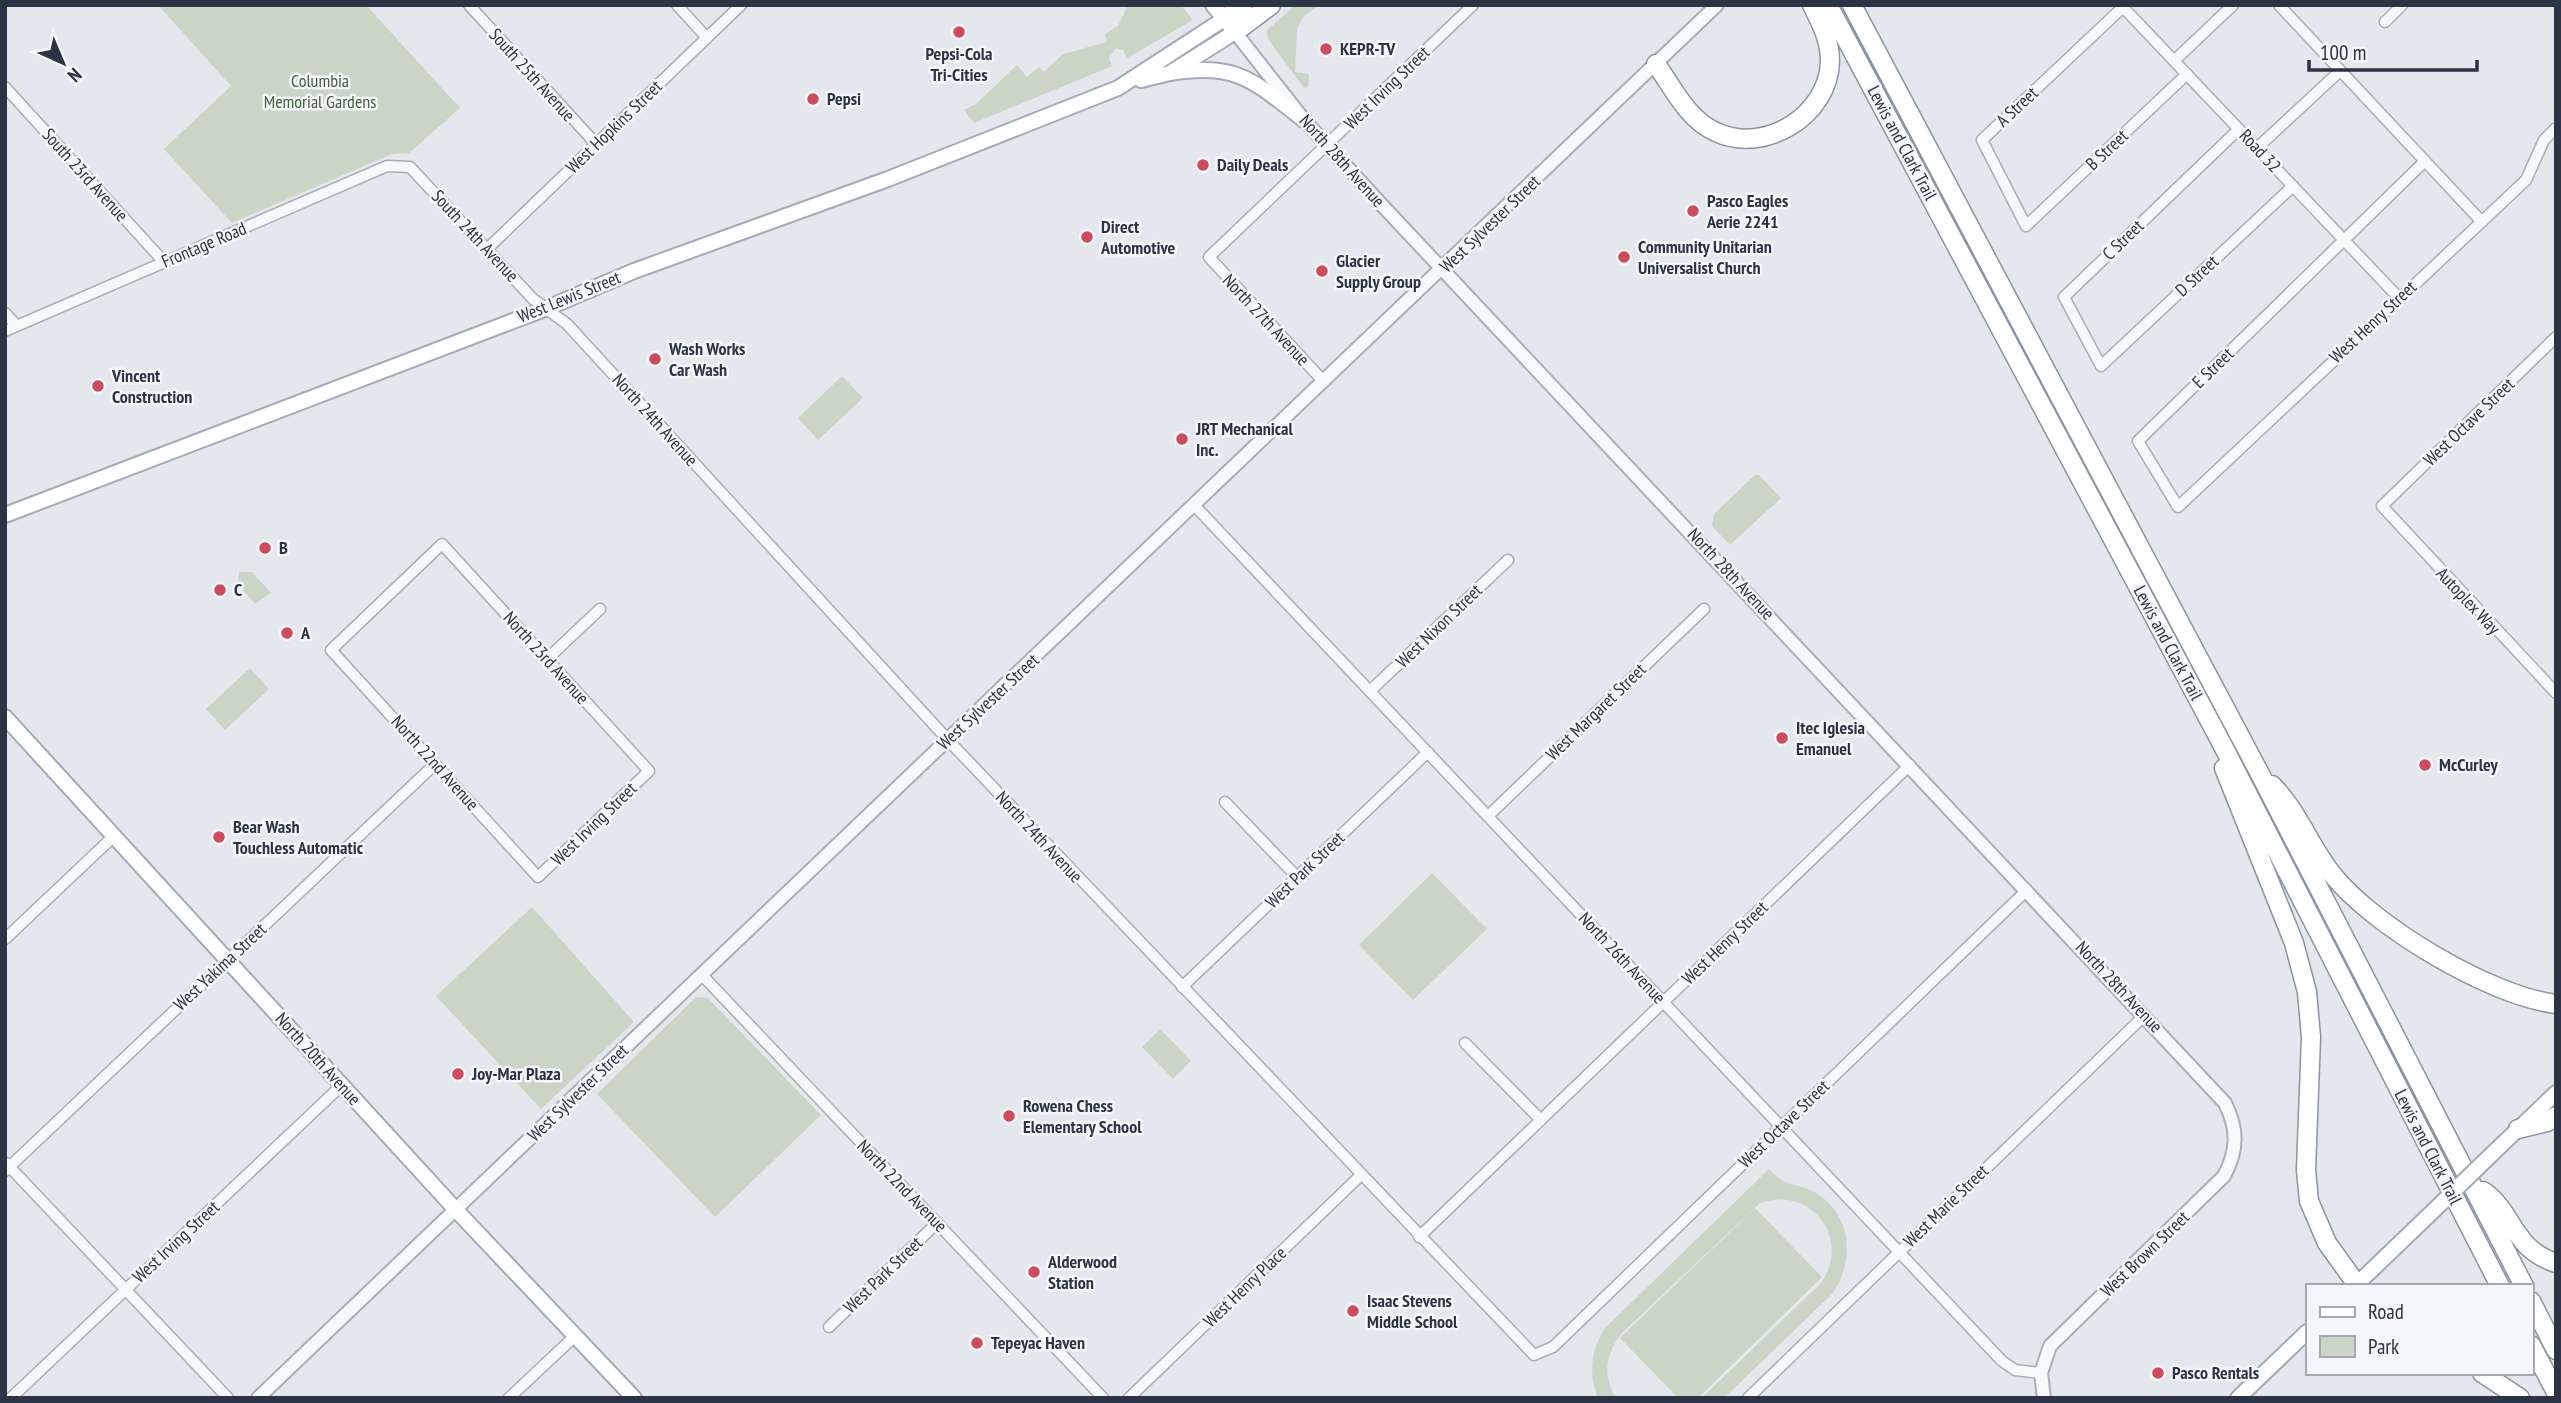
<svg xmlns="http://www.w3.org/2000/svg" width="2561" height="1403" font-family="'PT Sans Narrow',sans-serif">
	<rect width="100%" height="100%" fill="#e4e7ec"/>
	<path fill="#c9d6c5" d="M158,5H366L460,108L409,153L392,154L232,223L164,149L231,86Z
		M1128,5H1181L1193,20L1127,58L1123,50L1116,48L1109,58L1112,66L974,123L964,110L976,104L1017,65L1027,77L1039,67L1044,72L1063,54L1107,42L1105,34L1118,26Z
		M1296,5H1319L1304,16L1297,29L1295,72L1309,74L1308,87L1304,88L1268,39L1267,30Z
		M842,376L863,398L818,440L798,418Z
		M1755,475H1759L1781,498L1730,545L1712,526L1714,514Z
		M239,572H252L271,593L255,604L238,584Z
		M250,668L269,689L225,730L206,709Z
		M1432,873L1487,929L1413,1000L1359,945Z
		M532,907L634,1022L541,1109L436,996Z
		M696,997L708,998L821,1115L715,1217L597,1094Z
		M1160,1029L1191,1061L1173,1079L1142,1047Z
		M1769,1169C1787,1189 1795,1181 1816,1193C1852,1215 1855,1260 1833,1293L1724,1398H1702L1821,1283C1852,1238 1811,1185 1760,1203L1621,1334C1606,1354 1602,1376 1616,1398H1598C1588,1374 1591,1351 1604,1329Z
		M1755,1208L1822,1277L1698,1398H1678L1620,1338Z"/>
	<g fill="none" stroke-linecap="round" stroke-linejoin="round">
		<defs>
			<path id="minor" d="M469,5L596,144
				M677,5L707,38
				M2121,5L2399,298
				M2279,5L2482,222
				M2123,7L1982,140L2026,226L2187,74
				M2385,22L2402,5
				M2175,60L2233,5
				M5,87L164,262
				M2239,129L2064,297L2101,366L2293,186
				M2257,148L2340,71
				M2425,161L2138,441L2178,507L2526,180L2544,140L2556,128
				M487,249L741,5
				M5,313L17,326
				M5,331L387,166L410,167L533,299L567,324L948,740L1534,1355L1553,1347L2027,890
				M2556,337L2382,506L2556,693
				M1324,382L1209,257L1473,5
				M1195,506L2002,1361L2015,1370L2041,1373
				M442,544L649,771L538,877L331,650Z
				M547,659L600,609
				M1370,691L1508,560
				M1225,802L1297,877
				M1488,816L1704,609
				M5,939L114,836
				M701,974L1103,1398
				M1182,987L1428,752
				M1465,1043L1541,1120
				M6,1163L228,1398
				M5,1171L435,764
				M1419,1237L1910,765
				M829,1327L937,1223
				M11,1398L342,1085
				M509,1398L575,1336
				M1129,1398L1361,1175
				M1748,1398L2145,1015"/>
			<path id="tertiary" d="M1235,32L1304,120L1380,203L2225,1103C2238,1129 2238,1150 2224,1176L2050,1346L2041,1373L2044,1398
				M258,1398L1717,5"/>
			<path id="secondary" d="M1213,5L1230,26"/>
			<path id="primary" d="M1170,73C1238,62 1253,81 1304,120
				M1141,80L1170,73L1235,32
				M5,515L547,308L634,271L888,179L1118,88L1224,19
				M5,717L456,1210L634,1398
				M2492,1154L2556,1093
				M2355,1286L2428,1216
				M2238,1398L2307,1332"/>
			<path id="motorway" d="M1828,5L2222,744L2500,1286
				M1852,5L2259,772L2524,1286
				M1224,19L1243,5
				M1235,32L1271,5
				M1656,64C1673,88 1688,120 1716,132C1765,155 1829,115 1830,61C1830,40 1821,23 1812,5
				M2224,768L2294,943L2307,992L2311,1037L2306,1170L2309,1201L2327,1243L2358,1286
				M2272,785C2298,811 2309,845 2332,874C2373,926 2490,996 2556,1004
				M2518,1129L2547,1122L2556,1116
				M2483,1191C2514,1212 2511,1248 2556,1263
				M2531,1301L2556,1350
				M2531,1345L2556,1392
				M2482,1373L2520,1398"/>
		</defs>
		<use href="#minor" stroke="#a9aeb7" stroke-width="13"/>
		<use href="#tertiary" stroke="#a9aeb7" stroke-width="16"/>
		<use href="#secondary" stroke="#a9aeb7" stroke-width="18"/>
		<use href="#primary" stroke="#a3abb8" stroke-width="18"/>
		<use href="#motorway" stroke="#8b94a3" stroke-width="21"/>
		<use href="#minor" stroke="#f7f8fa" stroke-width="10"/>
		<use href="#tertiary" stroke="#f7f8fa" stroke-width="12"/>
		<use href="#secondary" stroke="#fff" stroke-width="14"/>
		<use href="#primary" stroke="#fff" stroke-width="14"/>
		<use href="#motorway" stroke="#fff" stroke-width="18"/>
		<defs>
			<path id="primary-bridge" d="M2428,1216L2492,1154"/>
		</defs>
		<use href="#primary-bridge" stroke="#a3abb8" stroke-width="18" stroke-linecap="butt"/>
		<use href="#primary-bridge" stroke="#fff" stroke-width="14"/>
	</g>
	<g fill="#d1495b" stroke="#f4f6f9" stroke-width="2.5">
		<circle cx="959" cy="32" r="7"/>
		<circle cx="1326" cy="49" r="7"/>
		<circle cx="813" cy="99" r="7"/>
		<circle cx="1203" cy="165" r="7"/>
		<circle cx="1693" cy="211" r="7"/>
		<circle cx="1087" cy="237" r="7"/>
		<circle cx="1624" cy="257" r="7"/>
		<circle cx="1322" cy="271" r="7"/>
		<circle cx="655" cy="359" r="7"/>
		<circle cx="98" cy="386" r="7"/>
		<circle cx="1182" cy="439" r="7"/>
		<circle cx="265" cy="548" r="7"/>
		<circle cx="220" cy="590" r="7"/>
		<circle cx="287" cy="633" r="7"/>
		<circle cx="1782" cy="738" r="7"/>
		<circle cx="2425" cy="765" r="7"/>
		<circle cx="219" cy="837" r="7"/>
		<circle cx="458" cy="1074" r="7"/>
		<circle cx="1009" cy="1116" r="7"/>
		<circle cx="1034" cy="1272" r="7"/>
		<circle cx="1353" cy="1311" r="7"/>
		<circle cx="977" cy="1343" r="7"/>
		<circle cx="2158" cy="1373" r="7"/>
	</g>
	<g text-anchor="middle" stroke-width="5" stroke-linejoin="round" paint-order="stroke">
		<g font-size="18" font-weight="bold" fill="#2b3445" stroke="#f4f6f9" text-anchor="start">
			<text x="1340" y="55">KEPR-TV</text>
			<text x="959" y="60" text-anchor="middle">Pepsi-Cola<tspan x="959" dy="21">Tri-Cities</tspan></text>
			<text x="827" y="105">Pepsi</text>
			<text x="1217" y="171">Daily Deals</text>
			<text x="1707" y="207">Pasco Eagles<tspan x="1707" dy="21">Aerie 2241</tspan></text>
			<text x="1101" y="233">Direct<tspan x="1101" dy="21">Automotive</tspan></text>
			<text x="1638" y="253">Community Unitarian<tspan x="1638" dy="21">Universalist Church</tspan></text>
			<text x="1336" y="267">Glacier<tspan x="1336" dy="21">Supply Group</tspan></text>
			<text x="669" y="355">Wash Works<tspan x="669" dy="21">Car Wash</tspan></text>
			<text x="112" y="382">Vincent<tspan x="112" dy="21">Construction</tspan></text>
			<text x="1196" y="435">JRT Mechanical<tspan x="1196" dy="21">Inc.</tspan></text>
			<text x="279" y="554">B</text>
			<text x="234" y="596">C</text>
			<text x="301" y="639">A</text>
			<text x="1796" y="734">Itec Iglesia<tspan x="1796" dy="21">Emanuel</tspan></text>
			<text x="2439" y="771">McCurley</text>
			<text x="233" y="833">Bear Wash<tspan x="233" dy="21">Touchless Automatic</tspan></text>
			<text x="472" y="1080">Joy-Mar Plaza</text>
			<text x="1023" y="1112">Rowena Chess<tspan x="1023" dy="21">Elementary School</tspan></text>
			<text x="1048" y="1268">Alderwood<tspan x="1048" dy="21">Station</tspan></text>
			<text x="1367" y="1307">Isaac Stevens<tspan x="1367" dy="21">Middle School</tspan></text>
			<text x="991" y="1349">Tepeyac Haven</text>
			<text x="2172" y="1379">Pasco Rentals</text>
		</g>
		<g font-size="18" fill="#2b3445" stroke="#f4f6f9">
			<text transform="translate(532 75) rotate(48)" y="6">South 25th Avenue</text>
			<text transform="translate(1387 88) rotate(-44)" y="6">West Irving Street</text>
			<text transform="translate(2017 107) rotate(-43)" y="6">A Street</text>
			<text transform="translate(614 127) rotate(-44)" y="6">West Hopkins Street</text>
			<text transform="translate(1902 143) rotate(62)" y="6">Lewis and Clark Trail</text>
			<text transform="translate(2107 150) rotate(-43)" y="6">B Street</text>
			<text transform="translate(2260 151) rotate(47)" y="6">Road 32</text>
			<text transform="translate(1342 161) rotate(48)" y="6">North 28th Avenue</text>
			<text transform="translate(85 175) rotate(48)" y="6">South 23rd Avenue</text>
			<text transform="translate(1490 224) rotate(-44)" y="6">West Sylvester Street</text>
			<text transform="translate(475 236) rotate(47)" y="6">South 24th Avenue</text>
			<text transform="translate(2123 240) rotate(-44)" y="6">C Street</text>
			<text transform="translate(204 245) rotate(-23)" y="6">Frontage Road</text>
			<text transform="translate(2197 276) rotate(-43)" y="6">D Street</text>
			<text transform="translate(569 297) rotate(-22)" y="6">West Lewis Street</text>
			<text transform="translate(1266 320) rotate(47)" y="6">North 27th Avenue</text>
			<text transform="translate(2373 322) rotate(-43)" y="6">West Henry Street</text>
			<text transform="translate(2213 368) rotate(-44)" y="6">E Street</text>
			<text transform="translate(655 420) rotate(48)" y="6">North 24th Avenue</text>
			<text transform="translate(2469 422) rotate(-44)" y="6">West Octave Street</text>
			<text transform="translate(1731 574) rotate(47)" y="6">North 28th Avenue</text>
			<text transform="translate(2468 601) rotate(47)" y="6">Autoplex Way</text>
			<text transform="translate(1439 626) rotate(-44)" y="6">West Nixon Street</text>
			<text transform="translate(2168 643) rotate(62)" y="6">Lewis and Clark Trail</text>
			<text transform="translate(546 658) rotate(48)" y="6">North 23rd Avenue</text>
			<text transform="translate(988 702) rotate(-43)" y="6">West Sylvester Street</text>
			<text transform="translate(1596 712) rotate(-44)" y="6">West Margaret Street</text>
			<text transform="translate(435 763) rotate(48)" y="6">North 22nd Avenue</text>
			<text transform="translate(594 824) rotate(-44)" y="6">West Irving Street</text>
			<text transform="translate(1039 837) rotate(47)" y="6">North 24th Avenue</text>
			<text transform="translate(1305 870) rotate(-44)" y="6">West Park Street</text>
			<text transform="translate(1725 943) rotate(-44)" y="6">West Henry Street</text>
			<text transform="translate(1622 958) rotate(47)" y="6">North 26th Avenue</text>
			<text transform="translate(220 967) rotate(-43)" y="6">West Yakima Street</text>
			<text transform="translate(2119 987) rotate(47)" y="6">North 28th Avenue</text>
			<text transform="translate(318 1059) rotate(48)" y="6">North 20th Avenue</text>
			<text transform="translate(578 1093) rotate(-44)" y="6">West Sylvester Street</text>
			<text transform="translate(1784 1124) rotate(-44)" y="6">West Octave Street</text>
			<text transform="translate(2428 1147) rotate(63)" y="6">Lewis and Clark Trail</text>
			<text transform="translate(902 1186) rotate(46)" y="6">North 22nd Avenue</text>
			<text transform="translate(1946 1206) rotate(-44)" y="6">West Marie Street</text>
			<text transform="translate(176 1242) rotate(-43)" y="6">West Irving Street</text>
			<text transform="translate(2145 1254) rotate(-44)" y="6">West Brown Street</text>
			<text transform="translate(883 1275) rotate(-44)" y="6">West Park Street</text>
			<text transform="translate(1245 1287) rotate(-44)" y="6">West Henry Place</text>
		</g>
		<g font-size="18" fill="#3f6138" stroke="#f4f6f9">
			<text x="320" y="87">Columbia<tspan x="320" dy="21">Memorial Gardens</tspan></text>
		</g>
	</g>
	<rect width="2561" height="1403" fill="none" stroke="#2b3445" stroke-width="14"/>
	<rect x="2306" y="1284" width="228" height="91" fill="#f4f6f9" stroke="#a4a8b1" stroke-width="2"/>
	<rect x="2320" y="1307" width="35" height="10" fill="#ffffff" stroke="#a4a8b1" stroke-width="2"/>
	<text x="2368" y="1319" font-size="21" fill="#2b3445">Road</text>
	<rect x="2320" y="1336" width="35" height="21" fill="#c9d6c5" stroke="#a4a8b1" stroke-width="2"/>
	<text x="2368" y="1354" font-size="21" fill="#2b3445">Park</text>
	<g transform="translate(63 63) rotate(136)" stroke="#f4f6f9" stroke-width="5" paint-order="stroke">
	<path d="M0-5L12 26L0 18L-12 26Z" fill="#2b3445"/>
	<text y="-10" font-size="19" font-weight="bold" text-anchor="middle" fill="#2b3445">N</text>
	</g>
	<path d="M2309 60v10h168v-10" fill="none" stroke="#2b3445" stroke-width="3.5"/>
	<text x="2320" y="60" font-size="21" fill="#2b3445" stroke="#f4f6f9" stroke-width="5" paint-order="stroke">100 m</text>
</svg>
